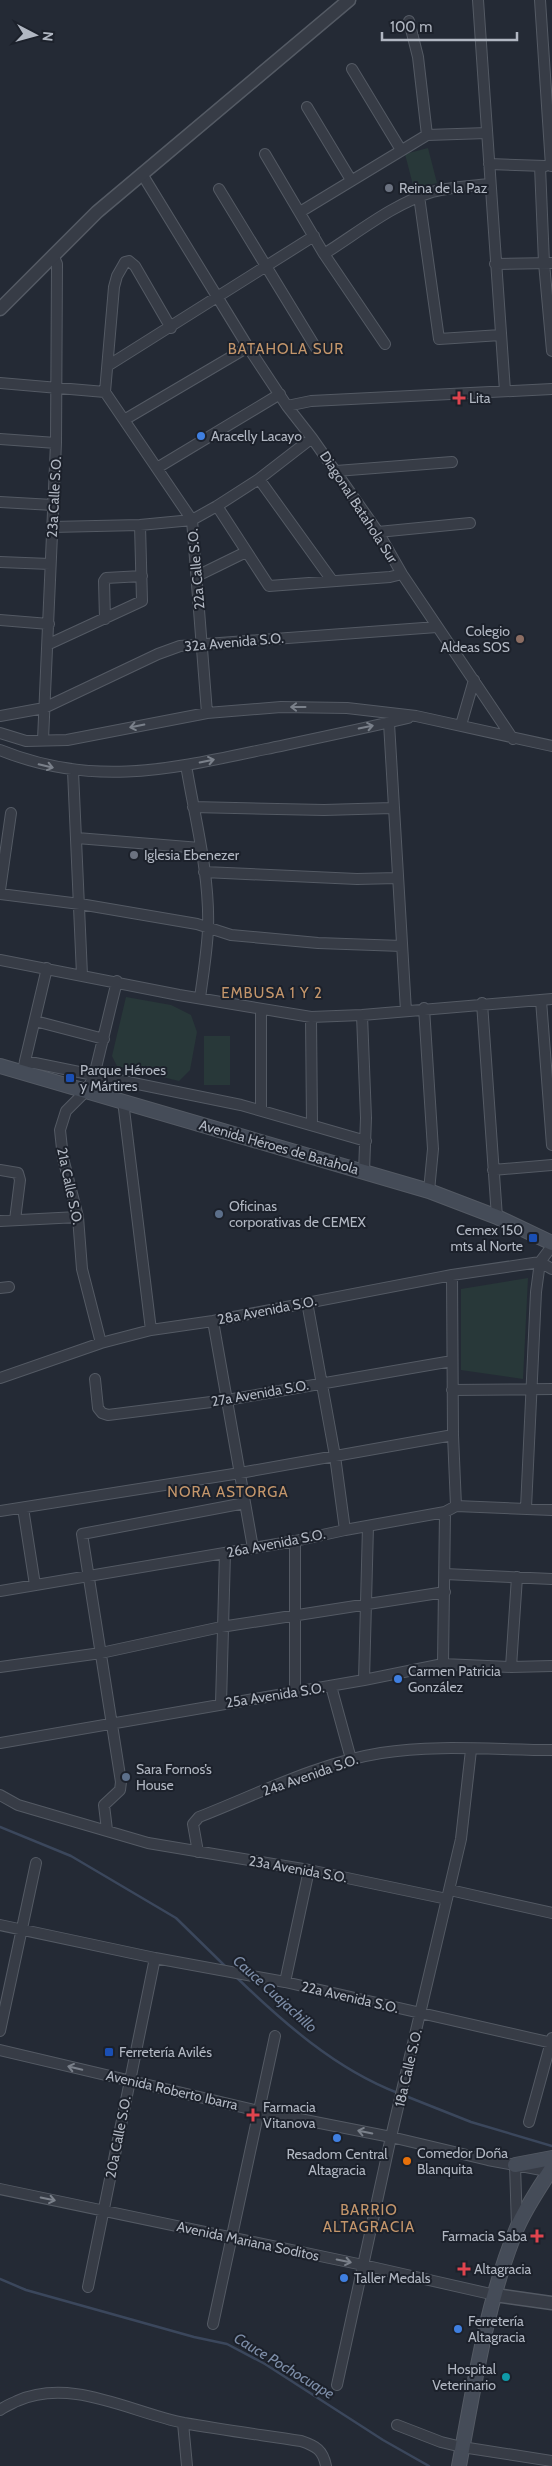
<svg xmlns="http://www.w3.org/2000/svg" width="552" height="2466" font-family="Cabin,sans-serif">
	<rect width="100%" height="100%" fill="#242a35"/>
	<path fill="#283839" d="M428,148L437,183L414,189L405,154Z
		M126,997L171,1005L191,1015L197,1032L190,1070L179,1081L117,1066L112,1056Z
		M204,1036H230V1085H204Z
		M528,1278L523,1379L461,1370V1289Z"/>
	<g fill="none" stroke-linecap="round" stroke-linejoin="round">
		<path stroke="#3b475c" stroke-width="2.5" d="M0,1827L71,1856L176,1918L226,1967
			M235,1976C283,2022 335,2069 398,2093
			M403,2095L471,2122L552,2146
			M0,2279L26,2290L194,2337L227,2344L265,2364L383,2440L429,2466"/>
		<defs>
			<path id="minor" d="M478,0L505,391
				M540,0L551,166
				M352,69L401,150
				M307,107L351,180
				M427,135L487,133
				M265,154L324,254L385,344
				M489,164L545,166
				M540,166L544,263L552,351
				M142,174L248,347L287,406L312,438L378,532L402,574L513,739
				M219,189L316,348
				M419,196L439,339L501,335
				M300,212L427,135L418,57L409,21
				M324,254C359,232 393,204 432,192C450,187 471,186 490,184
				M495,264L552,263
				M109,365L314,236
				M0,383L105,392
				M105,392L192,520L207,713
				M105,392L114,287L117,276L125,262L129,261L135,266L171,328
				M287,406L311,401L552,389
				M124,420L248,347
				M0,439L56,443
				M157,468L280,394
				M336,471L452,462
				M259,479L331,579
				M0,502L53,505
				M217,506L269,586L390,577L402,574
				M52,527L140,525L192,520L217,506L259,479L312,438
				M378,532L470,523
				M0,562L50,564
				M197,576L246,552
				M105,619L104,581L106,578L142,576
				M0,620L49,624
				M49,644L142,601L140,525
				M0,716L44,708L158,654L180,646L437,627
				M389,723L406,1011
				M461,725L474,680
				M0,733L26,741L67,740L207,713L281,707L347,708L416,716L552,746
				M43,740L56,443L57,264L53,255
				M0,750C94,788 171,769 266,749C313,739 361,729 408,718
				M186,765C195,819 210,875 208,929C207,952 203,975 200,998
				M73,771L82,975
				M193,807L324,810L392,808
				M77,838L200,848
				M204,872L357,879L397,878
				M0,890L11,813
				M0,894L80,904L197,924L231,935L318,943L402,946
				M0,960L179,995L311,1017L362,1015L552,999
				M541,1000L552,1145
				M482,1003L497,1217
				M424,1008L433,1149L429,1191
				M261,1009V1110
				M362,1015L366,1118L364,1172
				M311,1017L312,1125
				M35,1021L104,1039
				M25,1061L47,968
				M23,1072L25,1061L241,1105L366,1141
				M123,1101L151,1330
				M0,1170L18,1173L20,1180L15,1220
				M493,1170L552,1165
				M0,1221L78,1217
				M540,1262L552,1269
				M452,1275L453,1435L456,1506
				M0,1288L9,1287
				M307,1302L335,1456L345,1530
				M213,1321L253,1548
				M101,1343L82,1269L78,1217L63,1158L60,1130L66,1111L86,1091L94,1076L117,981
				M0,1378L101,1343L151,1330L213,1321L452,1275L540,1262
				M95,1379L98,1408L102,1413L108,1415L227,1400L452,1361
				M452,1390L552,1389
				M23,1508L35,1585
				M526,1508L536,1292L540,1262L552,1246
				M0,1511L240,1473L453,1435
				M295,1541V1692
				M445,1574L552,1579
				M0,1591L295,1541L345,1530L445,1512L456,1506L552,1510
				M443,1664L445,1512
				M0,1667L101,1653L221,1627L445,1592
				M511,1667L517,1577
				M364,1680L368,1526
				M331,1686L351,1759
				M221,1704L225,1553
				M0,1743L364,1680L443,1664L511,1667L552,1666
				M0,1795L18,1805L148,1843L309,1870L447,1899
				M107,1830L104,1805L120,1790L121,1782L82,1534L245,1503
				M198,1852L193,1824L199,1817C258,1794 318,1763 381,1753C436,1744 496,1750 552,1750
				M450,1890L552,1913
				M0,1925L155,1958L285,1982L552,2043
				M285,1982L309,1870
				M0,2031L36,1863
				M0,2050L259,2111L391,2137L488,2160L552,2172
				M529,2122L552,2038
				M515,2165L517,2226
				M0,2189L363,2265L495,2295
				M88,2287L155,1958
				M213,2324L275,2036
				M337,2385L391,2137L461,1839L471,1750
				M0,2410C5,2406 11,2404 17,2401C71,2377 130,2412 184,2423C223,2430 262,2435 301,2441C316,2446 323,2450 326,2466
				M183,2423L187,2466
				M397,2425L441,2442L462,2447L552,2461"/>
			<path id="tertiary" d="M0,309L97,212L349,0
				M495,2295L552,2303"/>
			<path id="secondary" d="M0,1066L429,1191L497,1217L552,1243
				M515,2165L552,2158
				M459,2466C474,2387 486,2303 517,2228C526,2207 540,2187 552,2168"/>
		</defs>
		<use href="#minor" stroke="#545a64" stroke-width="12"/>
		<use href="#tertiary" stroke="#545a64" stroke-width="15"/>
		<use href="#secondary" stroke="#545a64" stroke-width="16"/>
		<use href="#minor" stroke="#373c46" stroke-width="10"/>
		<use href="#tertiary" stroke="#373c46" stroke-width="12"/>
		<use href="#secondary" stroke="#454c58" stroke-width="14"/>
	</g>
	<defs><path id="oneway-shaft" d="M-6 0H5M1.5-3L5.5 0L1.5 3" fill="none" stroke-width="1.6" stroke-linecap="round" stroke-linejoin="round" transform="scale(1.25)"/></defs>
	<g stroke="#7a808a">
		<use href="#oneway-shaft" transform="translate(298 707) rotate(-180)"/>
		<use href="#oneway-shaft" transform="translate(137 726) rotate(169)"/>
		<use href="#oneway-shaft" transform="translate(366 727) rotate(-12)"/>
		<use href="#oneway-shaft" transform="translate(207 761) rotate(-12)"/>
		<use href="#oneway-shaft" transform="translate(46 766) rotate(13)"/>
		<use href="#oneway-shaft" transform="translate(75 2068) rotate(-167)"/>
		<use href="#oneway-shaft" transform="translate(365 2132) rotate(-169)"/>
		<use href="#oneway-shaft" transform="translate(48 2199) rotate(12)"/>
		<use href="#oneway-shaft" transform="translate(344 2261) rotate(12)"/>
	</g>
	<g fill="#6b7280" stroke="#1c212b" stroke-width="2">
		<circle cx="389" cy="188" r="5"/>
		<circle cx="134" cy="855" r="5"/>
	</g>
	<g fill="#e0444e" stroke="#1c212b" stroke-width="2">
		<path d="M456.5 390.5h5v5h5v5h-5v5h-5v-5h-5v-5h5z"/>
		<path d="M250.5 2107.5h5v5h5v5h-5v5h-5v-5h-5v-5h5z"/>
		<path d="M534.5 2228.5h5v5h5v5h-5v5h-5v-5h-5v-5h5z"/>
		<path d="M461.5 2261.5h5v5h5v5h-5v5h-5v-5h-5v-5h5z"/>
	</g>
	<g fill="#3f7fe0" stroke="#1c212b" stroke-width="2">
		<circle cx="201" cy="436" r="5"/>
		<circle cx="398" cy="1679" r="5"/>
		<circle cx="337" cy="2138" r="5"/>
		<circle cx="344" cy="2278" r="5"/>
		<circle cx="458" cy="2329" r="5"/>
	</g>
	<circle fill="#8d6e63" stroke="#1c212b" stroke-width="2" cx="520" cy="639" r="5"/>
	<g fill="#1a4fb4" stroke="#1c212b" stroke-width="2">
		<rect x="65" y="1073" width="10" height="10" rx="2.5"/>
		<rect x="528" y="1233" width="10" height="10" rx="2.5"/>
		<rect x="104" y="2047" width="10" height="10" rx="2.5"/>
	</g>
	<g fill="#5c6f8a" stroke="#1c212b" stroke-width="2">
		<circle cx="219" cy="1214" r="5"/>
		<circle cx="126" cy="1777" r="5"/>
	</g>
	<circle fill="#e8710a" stroke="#1c212b" stroke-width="2" cx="407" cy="2161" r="5"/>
	<circle fill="#0f9aa8" stroke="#1c212b" stroke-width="2" cx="506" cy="2377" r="5"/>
	<g text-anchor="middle" stroke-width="4" stroke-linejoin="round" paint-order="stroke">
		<g font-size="14" fill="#b1b7c2" stroke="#1c212b" text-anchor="start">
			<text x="399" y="193">Reina de la Paz</text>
			<text x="469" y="403">Lita</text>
			<text x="211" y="441">Aracelly Lacayo</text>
			<text x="510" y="636" text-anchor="end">Colegio<tspan x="510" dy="16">Aldeas SOS</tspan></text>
			<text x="144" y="860">Iglesia Ebenezer</text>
			<text x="80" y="1075">Parque Héroes<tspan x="80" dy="16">y Mártires</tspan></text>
			<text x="229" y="1211">Oficinas<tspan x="229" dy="16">corporativas de CEMEX</tspan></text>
			<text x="523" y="1235" text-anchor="end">Cemex 150<tspan x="523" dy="16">mts al Norte</tspan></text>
			<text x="408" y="1676">Carmen Patricia<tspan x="408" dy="16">González</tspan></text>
			<text x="136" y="1774">Sara Fornos’s<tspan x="136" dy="16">House</tspan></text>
			<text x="119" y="2057">Ferretería Avilés</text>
			<text x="263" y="2112">Farmacia<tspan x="263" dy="16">Vitanova</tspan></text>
			<text x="417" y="2158">Comedor Doña<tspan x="417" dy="16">Blanquita</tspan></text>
			<text x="337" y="2159" text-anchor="middle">Resadom Central<tspan x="337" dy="16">Altagracia</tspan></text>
			<text x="527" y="2241" text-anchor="end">Farmacia Saba</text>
			<text x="474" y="2274">Altagracia</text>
			<text x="354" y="2283">Taller Medals</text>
			<text x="468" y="2326">Ferretería<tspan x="468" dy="16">Altagracia</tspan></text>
			<text x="496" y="2374" text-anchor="end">Hospital<tspan x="496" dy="16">Veterinario</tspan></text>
		</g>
		<g font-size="14" fill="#b1b7c2" stroke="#1c212b">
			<text transform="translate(54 497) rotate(-87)" y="5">23a Calle S.O.</text>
			<text transform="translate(359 507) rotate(57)" y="5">Diagonal Batahola Sur</text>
			<text transform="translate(196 569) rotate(-95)" y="5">22a Calle S.O.</text>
			<text transform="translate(234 642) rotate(-5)" y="5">32a Avenida S.O.</text>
			<text transform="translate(279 1147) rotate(16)" y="5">Avenida Héroes de Batahola</text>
			<text transform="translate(70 1186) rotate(78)" y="5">21a Calle S.O.</text>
			<text transform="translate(267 1310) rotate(-11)" y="5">28a Avenida S.O.</text>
			<text transform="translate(260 1393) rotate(-10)" y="5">27a Avenida S.O.</text>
			<text transform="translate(276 1543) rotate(-11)" y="5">26a Avenida S.O.</text>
			<text transform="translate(275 1695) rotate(-9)" y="5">25a Avenida S.O.</text>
			<text transform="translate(310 1775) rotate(-19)" y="5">24a Avenida S.O.</text>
			<text transform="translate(298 1869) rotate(10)" y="5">23a Avenida S.O.</text>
			<text transform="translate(350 1997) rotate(13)" y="5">22a Avenida S.O.</text>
			<text transform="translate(408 2068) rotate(-77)" y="5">18a Calle S.O.</text>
			<text transform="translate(172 2090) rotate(13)" y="5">Avenida Roberto Ibarra</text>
			<text transform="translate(118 2137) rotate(-79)" y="5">20a Calle S.O.</text>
			<text transform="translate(248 2241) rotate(12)" y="5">Avenida Mariana Soditos</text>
		</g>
		<g font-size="15" letter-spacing="1" fill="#c4966b" stroke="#1c212b">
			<text x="286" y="354">BATAHOLA SUR</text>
			<text x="272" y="998">EMBUSA 1 Y 2</text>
			<text x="228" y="1497">NORA ASTORGA</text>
			<text x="369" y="2215">BARRIO<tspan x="369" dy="17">ALTAGRACIA</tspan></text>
		</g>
		<g font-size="15" font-style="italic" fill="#7d8da7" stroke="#1c212b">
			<text transform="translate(275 1994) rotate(42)" y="5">Cauce Cuajachillo</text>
			<text transform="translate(284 2366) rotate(31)" y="5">Cauce Pochocuape</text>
		</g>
	</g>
	<g transform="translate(35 35) rotate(96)" stroke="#1c212b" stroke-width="4" paint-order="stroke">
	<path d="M0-4L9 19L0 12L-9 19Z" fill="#b1b7c2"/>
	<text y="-8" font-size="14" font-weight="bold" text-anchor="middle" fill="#b1b7c2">N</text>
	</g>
	<path d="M382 32v8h135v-8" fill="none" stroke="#b1b7c2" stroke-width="2.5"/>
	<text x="390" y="32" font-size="15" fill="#b1b7c2" stroke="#1c212b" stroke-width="4" paint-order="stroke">100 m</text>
</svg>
